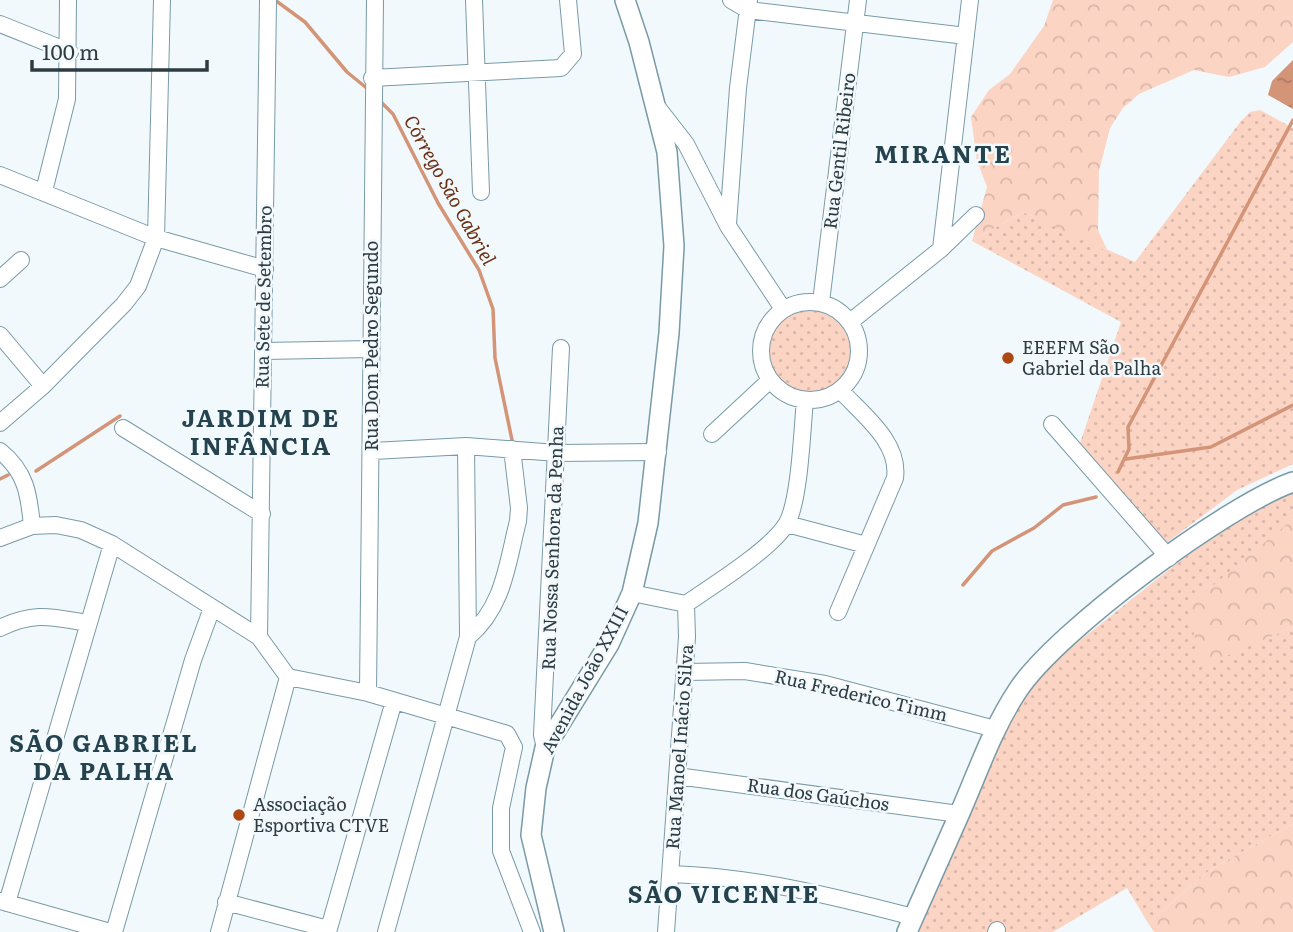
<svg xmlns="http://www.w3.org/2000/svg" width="1293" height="932" font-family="Literata,serif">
	<defs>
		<pattern id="grass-dots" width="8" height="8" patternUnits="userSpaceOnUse" patternTransform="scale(1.75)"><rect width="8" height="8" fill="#fcd4c4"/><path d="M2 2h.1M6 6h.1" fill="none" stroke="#d8b7aa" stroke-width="1.8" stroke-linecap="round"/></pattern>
		<pattern id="forest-crowns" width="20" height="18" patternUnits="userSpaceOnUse" patternTransform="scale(1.75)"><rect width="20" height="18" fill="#fcd4c4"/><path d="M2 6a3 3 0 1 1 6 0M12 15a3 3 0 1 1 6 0" fill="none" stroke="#d8b7aa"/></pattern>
		<pattern id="water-ripples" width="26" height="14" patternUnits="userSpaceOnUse" patternTransform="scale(1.75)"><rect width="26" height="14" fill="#d39478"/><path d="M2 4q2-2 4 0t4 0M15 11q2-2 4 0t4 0" fill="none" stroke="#ac7a64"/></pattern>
	</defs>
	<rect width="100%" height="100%" fill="#f2f9fc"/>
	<path fill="url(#grass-dots)" d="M1260,110L1293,128V464L1237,490L1165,544L1080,443L1121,322L972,241L1023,212L1135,262L1241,121L1250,112Z
		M766 350a44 44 0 1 1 88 0a44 44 0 1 1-88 0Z
		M1293,492V519L1261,548L1201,666L1293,627V824L1211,869L1148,923L1127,888L1053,932H912C943,863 973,785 1009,719C1035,673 1077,643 1117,611C1172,567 1228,520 1293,492Z"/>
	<path fill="url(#forest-crowns)" d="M1053,0H1293V42L1265,67L1229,77L1194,70L1139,94L1123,108L1110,128L1099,171L1098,230L1108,252L1023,212L972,241L987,187L977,161L971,117L989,90L1010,74L1044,26Z
		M1293,519V627L1201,667L1188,606Z
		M1293,824V932H1154L1148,923L1211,869Z"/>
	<path fill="url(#water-ripples)" d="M1293,60V109L1268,95L1272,81Z"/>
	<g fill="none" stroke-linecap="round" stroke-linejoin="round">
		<path stroke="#d39478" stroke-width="3.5" d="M275,0L305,22L347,72L369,90
			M379,100L393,114L438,203L479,270L493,309L495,358L512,440
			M1126,459L1211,447L1293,405
			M36,471L120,416
			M1118,472L1129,449L1128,427L1293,120
			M0,479L8,475
			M963,585L992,551L1034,528L1063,505L1096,497"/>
		<defs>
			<path id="minor" d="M474,0L481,192
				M731,0L748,10L966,36
				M0,24L70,52
				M372,78L561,68L573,54L568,0
				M658,108L686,144L728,226L783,309
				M0,175L156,238L265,269
				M44,191L67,99L68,0
				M728,224L738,88L749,0
				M941,249L970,0
				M0,279L21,260
				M761 351a49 49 0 1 1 98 0a49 49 0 1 1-98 0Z
				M821,302L858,0
				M850,322L941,249L976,215
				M0,335L43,386
				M264,351L371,349
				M0,423L43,386L124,304L138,286L156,238L162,0
				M1052,424L1169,558
				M123,428L262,514
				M712,434L770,380
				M0,451C26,472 29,494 32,526
				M373,451L466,446L557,453L658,452
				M787,524L866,545
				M0,538L32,526L56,525L81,530L112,544L259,637L288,677L368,693L507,734L514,747L501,808V851L532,932
				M632,593L686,604C712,586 772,549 787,523C800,499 802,430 805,400
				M838,612L895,478C900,442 863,415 840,390
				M0,628C34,611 52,617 88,623
				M259,637L268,0
				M468,637C504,607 507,564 518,521L519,508L512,449
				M685,672L745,671L825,684L995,729
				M368,693L375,0
				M545,748L542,735L561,348
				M677,776L959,814
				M672,874C755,877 833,896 913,917
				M0,901L110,932
				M226,902L328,929
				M7,903L112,544
				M114,932L193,660L212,608
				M219,932L288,677
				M328,932L394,701
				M386,932L468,637L466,446
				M666,932L687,637L686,604
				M996,932L997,930"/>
			<path id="major" d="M554,932L531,835L536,788L545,748L609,644L632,593L648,523L669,333L674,246L667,152L639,42L625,0
				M907,932C924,893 942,854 959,815C978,772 992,729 1018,690C1057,631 1227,505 1293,482"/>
		</defs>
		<use href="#minor" stroke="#799aa8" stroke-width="18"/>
		<use href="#major" stroke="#799aa8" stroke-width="22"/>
		<use href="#minor" stroke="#fff" stroke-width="16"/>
		<use href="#major" stroke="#fff" stroke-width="19"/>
	</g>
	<g fill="#ac4811" stroke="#f2f9fc" stroke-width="2.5">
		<circle cx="1008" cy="358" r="7"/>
		<circle cx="239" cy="815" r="7"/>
	</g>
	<g text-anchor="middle" stroke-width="5" stroke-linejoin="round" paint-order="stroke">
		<g font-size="18" fill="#2e3c42" stroke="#f2f9fc">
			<text transform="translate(840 151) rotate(-83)" y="6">Rua Gentil Ribeiro</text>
			<text transform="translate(264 297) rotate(-89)" y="6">Rua Sete de Setembro</text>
			<text transform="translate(372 346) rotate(-90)" y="6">Rua Dom Pedro Segundo</text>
			<text transform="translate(553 548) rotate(-88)" y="6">Rua Nossa Senhora da Penha</text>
			<text transform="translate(585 680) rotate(-62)" y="6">Avenida João XXIII</text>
			<text transform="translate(861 696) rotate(13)" y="6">Rua Frederico Timm</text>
			<text transform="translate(680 747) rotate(-86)" y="6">Rua Manoel Inácio Silva</text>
			<text transform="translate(818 795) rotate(8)" y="6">Rua dos Gaúchos</text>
		</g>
		<g font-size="18" fill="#2e3c42" stroke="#f2f9fc" text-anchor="start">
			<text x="1022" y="354">EEEFM São<tspan x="1022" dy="21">Gabriel da Palha</tspan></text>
			<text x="253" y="811">Associação<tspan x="253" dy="21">Esportiva CTVE</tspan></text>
		</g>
		<g font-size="19" font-style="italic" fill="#6a2f12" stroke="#f2f9fc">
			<text transform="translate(450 190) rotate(61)" y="7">Córrego São Gabriel</text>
		</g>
		<g font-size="24" font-weight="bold" letter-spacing="2" fill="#25434f" stroke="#f2f9fc">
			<text x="943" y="163">MIRANTE</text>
			<text x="261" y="427">JARDIM DE<tspan x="261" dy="28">INFÂNCIA</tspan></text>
			<text x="104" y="752">SÃO GABRIEL<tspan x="104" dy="28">DA PALHA</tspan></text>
			<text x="724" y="903">SÃO VICENTE</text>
		</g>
	</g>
	<path d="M32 60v10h175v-10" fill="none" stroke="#2e3c42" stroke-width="3.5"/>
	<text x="42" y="60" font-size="21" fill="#2e3c42" stroke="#f2f9fc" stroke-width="5" paint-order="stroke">100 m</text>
</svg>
